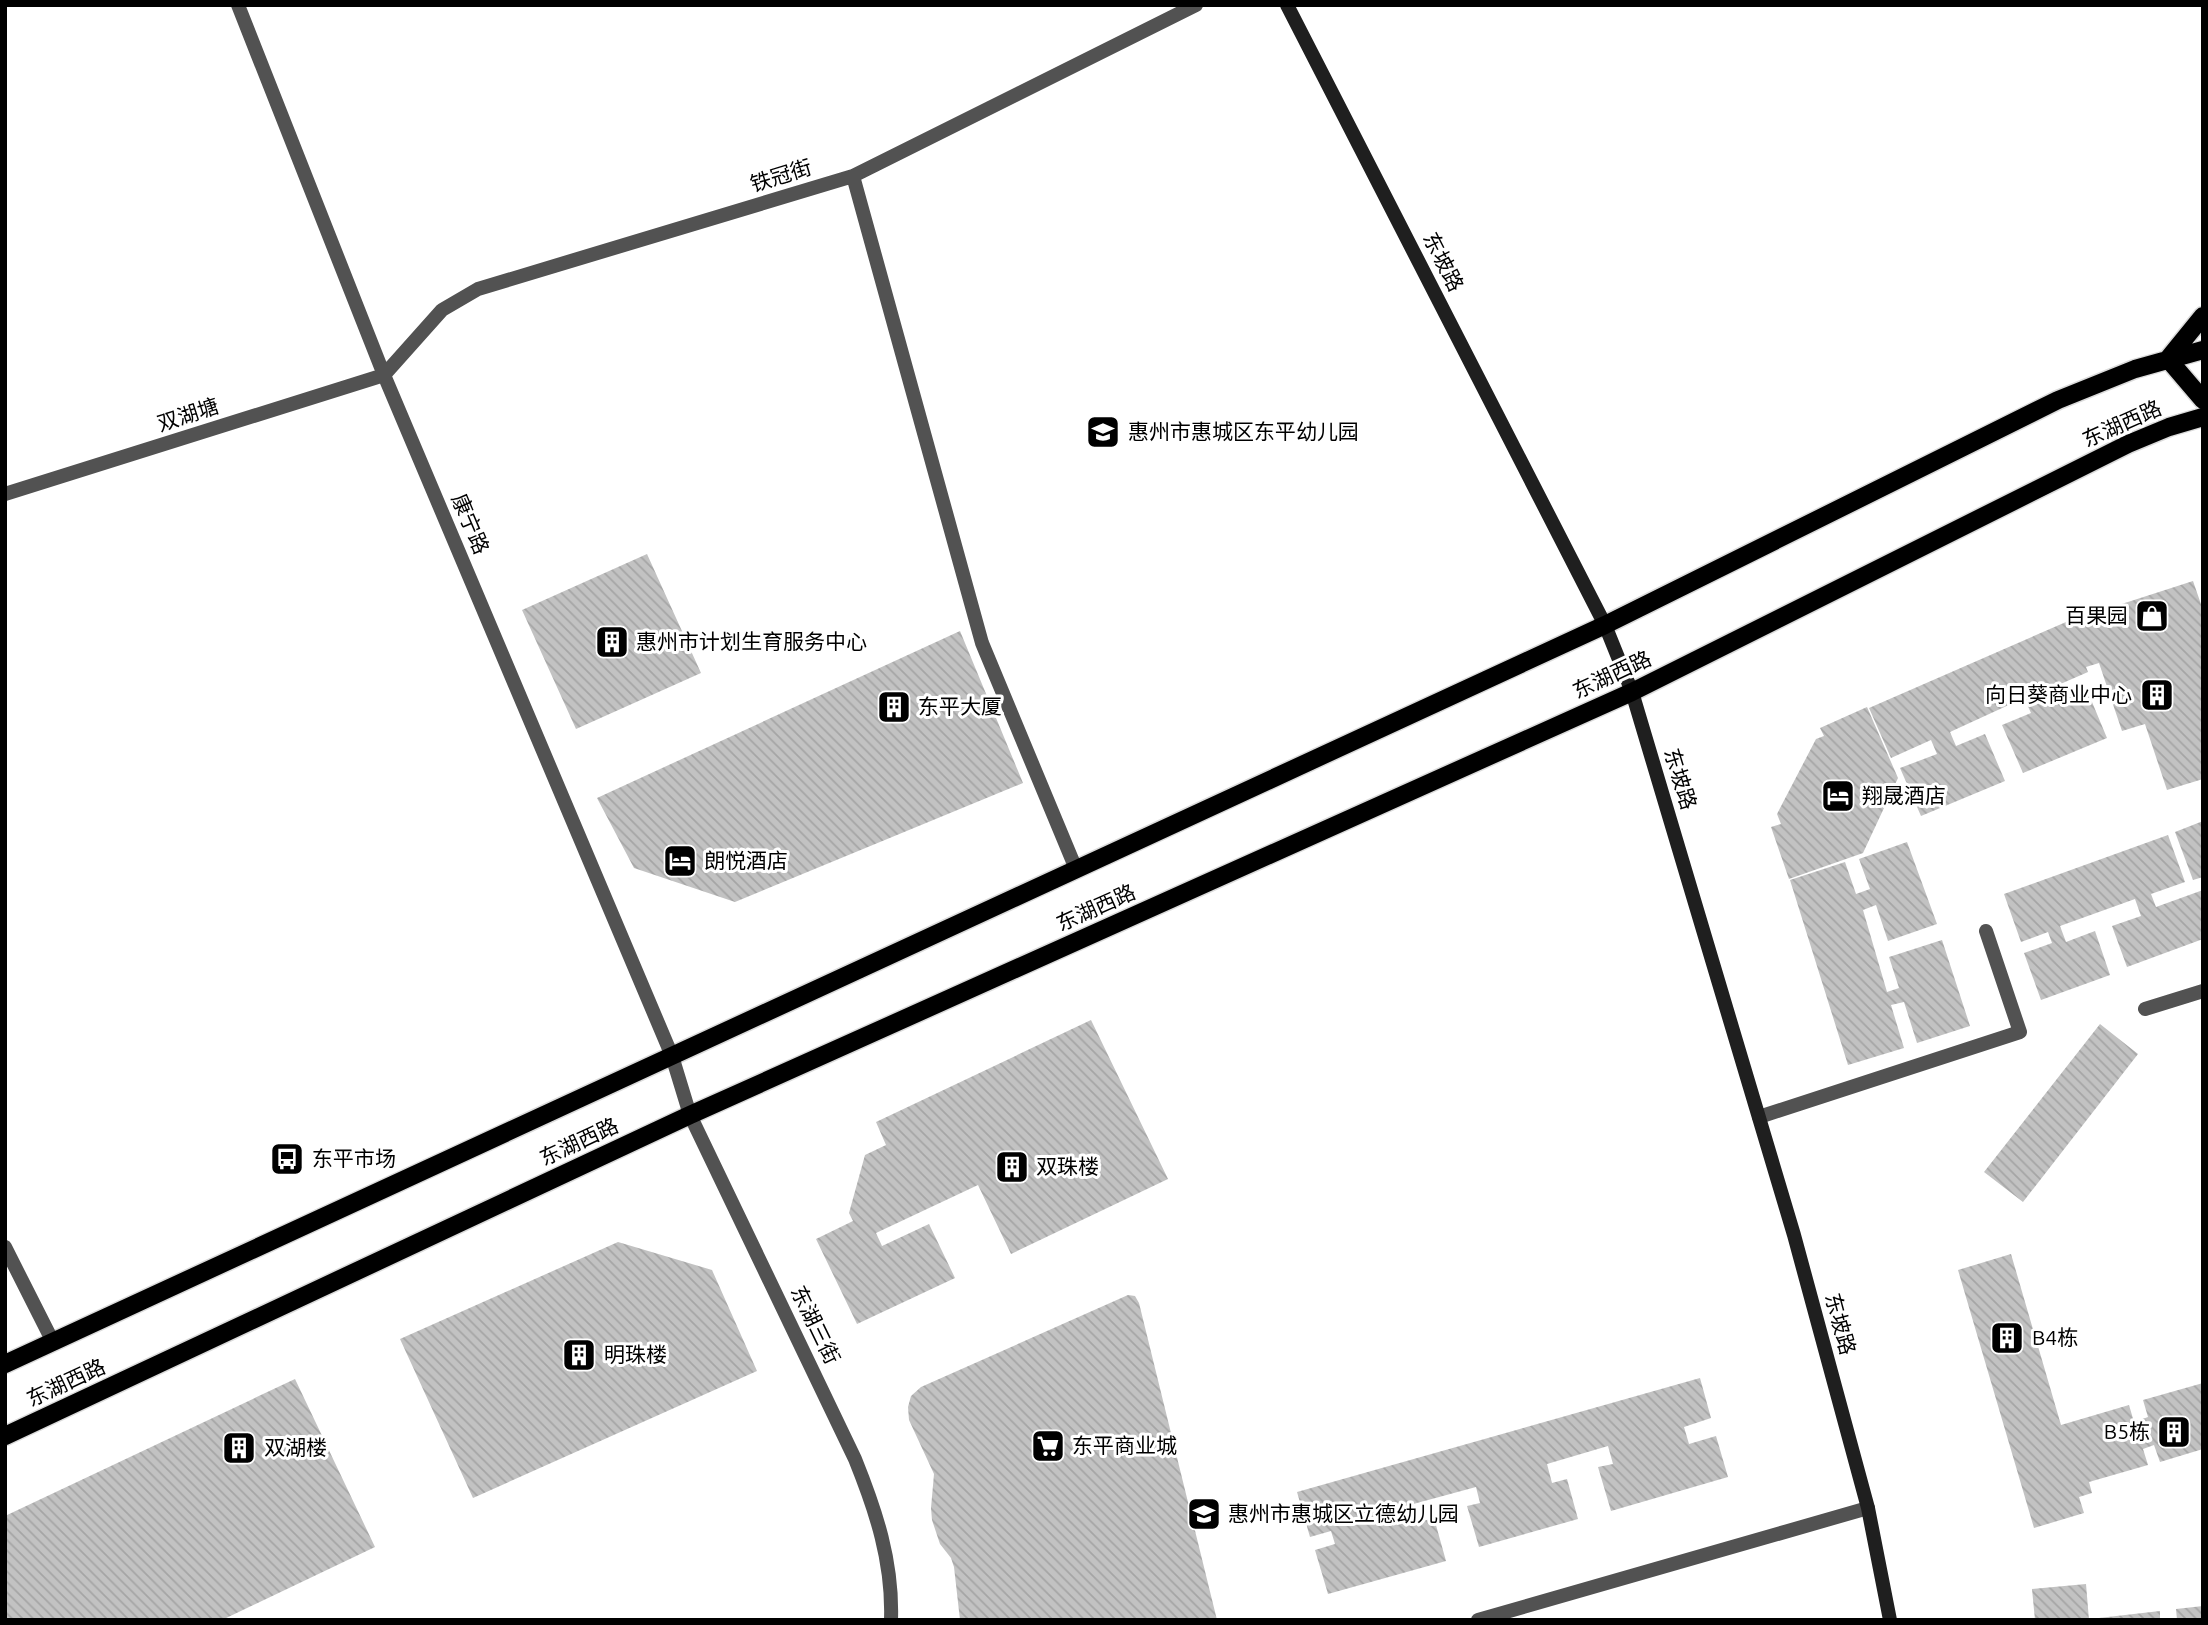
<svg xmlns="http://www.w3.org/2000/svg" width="2208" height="1625" font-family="Ubuntu,'Noto Sans SC',sans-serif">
	<defs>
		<pattern id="building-back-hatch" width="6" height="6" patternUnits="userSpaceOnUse" patternTransform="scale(1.75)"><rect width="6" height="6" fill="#c2c2c2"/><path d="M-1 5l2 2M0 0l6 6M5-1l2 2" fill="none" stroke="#a5a5a5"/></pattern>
	</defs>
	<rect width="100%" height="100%" fill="#fff"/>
	<path fill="url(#building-back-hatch)" d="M647,554L701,673L576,729L522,610Z
		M2193,581L2203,610V779L2167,790L2145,724L2122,731L2099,663L2086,667L2088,672L2049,689L2056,703L2087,690L2107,738L2023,773L2002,725L2031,713L2024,698L1950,732L1956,746L1985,734L2005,781L1921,816L1900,768L1937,754L1931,740L1891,758L1869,708L2066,622Z
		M960,631L1023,783L735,902L634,868L597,798Z
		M1867,707L1898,778L1863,853L1789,879L1771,827L1781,824L1777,814L1816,739L1824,736L1820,728Z
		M2203,821V877L2193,880L2175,832Z
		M2168,835L2185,882L2151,894L2156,907L2203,890V939L2127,967L2112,926L2141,916L2135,899L2060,926L2066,942L2095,931L2110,975L2041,1000L2024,953L2052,943L2048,932L2021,942L2004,894Z
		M1907,842L1937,924L1888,941L1876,905L1863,910L1887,992L1899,988L1889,957L1942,940L1970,1026L1917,1043L1904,1002L1891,1005L1904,1048L1848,1065L1790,880L1845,862L1856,894L1870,889L1859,859Z
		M1091,1020L1168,1179L1011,1254L978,1185L876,1233L882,1246L929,1224L955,1278L857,1324L816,1239L853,1221L849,1213L865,1155L886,1145L876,1122Z
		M2100,1024L2138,1054L2023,1202L1984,1172Z
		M618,1242L712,1270L757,1371L473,1498L400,1339Z
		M2011,1254L2061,1425L2129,1405L2134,1422L2148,1417L2143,1400L2203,1383V1449L2160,1462L2154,1445L2143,1449L2148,1465L2089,1482L2092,1493L2079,1497L2084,1513L2034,1528L1958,1270Z
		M1128,1295L1135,1296L1139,1303L1217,1620H960L954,1567L951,1558L940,1544L932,1520L931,1508L934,1474L909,1420L908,1407L911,1396L921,1387Z
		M1700,1378L1711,1418L1684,1427L1689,1444L1716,1436L1728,1477L1611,1511L1598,1467L1613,1464L1608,1446L1547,1464L1552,1483L1567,1479L1578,1519L1479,1547L1467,1506L1480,1503L1476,1487L1406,1506L1411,1524L1434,1518L1446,1561L1328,1594L1315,1550L1335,1544L1331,1531L1310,1537L1297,1492Z
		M295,1379L375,1547L222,1620H5V1516Z
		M2086,1584L2089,1620H2035L2032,1589Z
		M2203,1606V1620H2177L2176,1609Z
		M2160,1611V1620H2099V1618Z"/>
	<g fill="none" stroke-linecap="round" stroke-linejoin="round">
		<defs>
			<path id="primary" d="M2168,359L2203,316
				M2168,359L2203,400
				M5,1364L1605,625L2058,400L2135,369L2203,350
				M5,1436L690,1115L1632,692L2128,444L2169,427L2203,417"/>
		</defs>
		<use href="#primary" stroke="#dbdbdb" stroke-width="21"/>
		<path stroke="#525252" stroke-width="14" d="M5,1247L53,1342"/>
		<path stroke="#525252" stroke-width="14" d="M238,5L384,375L672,1056L690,1115L855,1459C876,1511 893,1562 891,1620
			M853,176L982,643L1076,869
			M5,494L384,375L442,310L478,289L853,176L1196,5
			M2145,1009L2203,991
			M1759,1117L2020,1032L1986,931
			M1478,1620L1868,1508"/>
		<path stroke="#1f1f1f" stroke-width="14" d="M1287,5L1605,625L1632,692L1794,1235L1868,1508L1890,1620"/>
		<use href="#primary" stroke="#000" stroke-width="18"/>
	</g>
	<defs>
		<symbol id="school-square" viewBox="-11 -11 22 22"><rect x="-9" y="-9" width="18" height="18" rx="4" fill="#000" stroke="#fff"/><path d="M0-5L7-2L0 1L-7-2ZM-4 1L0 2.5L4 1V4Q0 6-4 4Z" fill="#fff"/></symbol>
		<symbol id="shop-square" viewBox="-11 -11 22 22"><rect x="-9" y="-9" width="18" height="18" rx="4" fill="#000" stroke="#fff"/><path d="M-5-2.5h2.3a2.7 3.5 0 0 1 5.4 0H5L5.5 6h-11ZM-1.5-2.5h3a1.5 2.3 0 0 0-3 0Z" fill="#fff"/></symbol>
		<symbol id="building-square" viewBox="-11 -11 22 22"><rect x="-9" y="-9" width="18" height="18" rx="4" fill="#000" stroke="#fff"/><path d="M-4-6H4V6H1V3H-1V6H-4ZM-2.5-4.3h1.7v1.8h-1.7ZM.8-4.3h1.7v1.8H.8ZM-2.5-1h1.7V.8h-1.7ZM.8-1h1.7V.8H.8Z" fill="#fff"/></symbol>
		<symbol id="hotel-square" viewBox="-11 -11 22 22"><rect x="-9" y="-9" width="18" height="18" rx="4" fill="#000" stroke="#fff"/><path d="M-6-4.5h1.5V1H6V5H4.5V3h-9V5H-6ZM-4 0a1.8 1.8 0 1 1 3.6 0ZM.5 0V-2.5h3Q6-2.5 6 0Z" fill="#fff"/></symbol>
		<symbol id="bus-square" viewBox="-11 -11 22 22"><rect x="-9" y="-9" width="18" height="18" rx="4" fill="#000" stroke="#fff"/><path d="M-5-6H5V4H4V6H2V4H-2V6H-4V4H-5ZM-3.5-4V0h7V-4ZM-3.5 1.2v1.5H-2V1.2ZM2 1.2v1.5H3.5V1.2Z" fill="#fff"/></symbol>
		<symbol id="supermarket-square" viewBox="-11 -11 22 22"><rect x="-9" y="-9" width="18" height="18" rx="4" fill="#000" stroke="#fff"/><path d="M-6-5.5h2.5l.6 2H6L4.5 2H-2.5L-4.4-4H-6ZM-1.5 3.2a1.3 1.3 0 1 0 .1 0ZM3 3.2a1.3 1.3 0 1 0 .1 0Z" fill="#fff"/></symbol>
	</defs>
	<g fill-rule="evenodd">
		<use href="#school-square" x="1084" y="413" width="38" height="38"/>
		<use href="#shop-square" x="2133" y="597" width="38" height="38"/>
		<use href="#building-square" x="593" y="623" width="38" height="38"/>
		<use href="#building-square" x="2138" y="676" width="38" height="38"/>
		<use href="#building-square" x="875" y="688" width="38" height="38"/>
		<use href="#hotel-square" x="1819" y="777" width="38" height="38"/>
		<use href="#hotel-square" x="661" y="842" width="38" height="38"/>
		<use href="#bus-square" x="268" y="1140" width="38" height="38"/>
		<use href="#building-square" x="993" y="1148" width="38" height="38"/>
		<use href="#building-square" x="1988" y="1319" width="38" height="38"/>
		<use href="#building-square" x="560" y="1336" width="38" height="38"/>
		<use href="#building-square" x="2155" y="1413" width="38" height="38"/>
		<use href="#supermarket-square" x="1029" y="1427" width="38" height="38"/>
		<use href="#building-square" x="220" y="1429" width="38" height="38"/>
		<use href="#school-square" x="1185" y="1495" width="38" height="38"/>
	</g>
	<g text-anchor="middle" stroke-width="6" stroke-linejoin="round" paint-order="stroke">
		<g font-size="21" fill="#000" stroke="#fff">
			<text transform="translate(781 176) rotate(-17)" y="7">铁冠街</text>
			<text transform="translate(1443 262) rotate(63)" y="7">东坡路</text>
			<text transform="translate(188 415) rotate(-18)" y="7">双湖塘</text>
			<text transform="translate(2122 424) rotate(-24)" y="7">东湖西路</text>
			<text transform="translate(470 524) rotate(67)" y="7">康宁路</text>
			<text transform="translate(1612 675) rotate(-25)" y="7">东湖西路</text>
			<text transform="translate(1680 779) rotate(73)" y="7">东坡路</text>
			<text transform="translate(1096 908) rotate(-24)" y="7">东湖西路</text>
			<text transform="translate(579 1142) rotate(-25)" y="7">东湖西路</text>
			<text transform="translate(1840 1324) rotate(75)" y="7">东坡路</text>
			<text transform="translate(815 1325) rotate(64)" y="7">东湖三街</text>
			<text transform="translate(66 1383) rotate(-25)" y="7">东湖西路</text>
		</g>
		<g font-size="21" fill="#000" stroke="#fff" text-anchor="start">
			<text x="1128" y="439">惠州市惠城区东平幼儿园</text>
			<text x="2128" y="623" text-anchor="end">百果园</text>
			<text x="636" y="649">惠州市计划生育服务中心</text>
			<text x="2132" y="702" text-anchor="end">向日葵商业中心</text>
			<text x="918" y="714">东平大厦</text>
			<text x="1862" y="803">翔晟酒店</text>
			<text x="704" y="868">朗悦酒店</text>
			<text x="312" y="1166">东平市场</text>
			<text x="1036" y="1174">双珠楼</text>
			<text x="2032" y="1345">B4栋</text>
			<text x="604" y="1362">明珠楼</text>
			<text x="2150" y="1439" text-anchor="end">B5栋</text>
			<text x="1072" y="1453">东平商业城</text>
			<text x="264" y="1455">双湖楼</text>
			<text x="1228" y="1521">惠州市惠城区立德幼儿园</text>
		</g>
	</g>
	<rect width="2208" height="1625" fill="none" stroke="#000000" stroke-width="14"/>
</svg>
